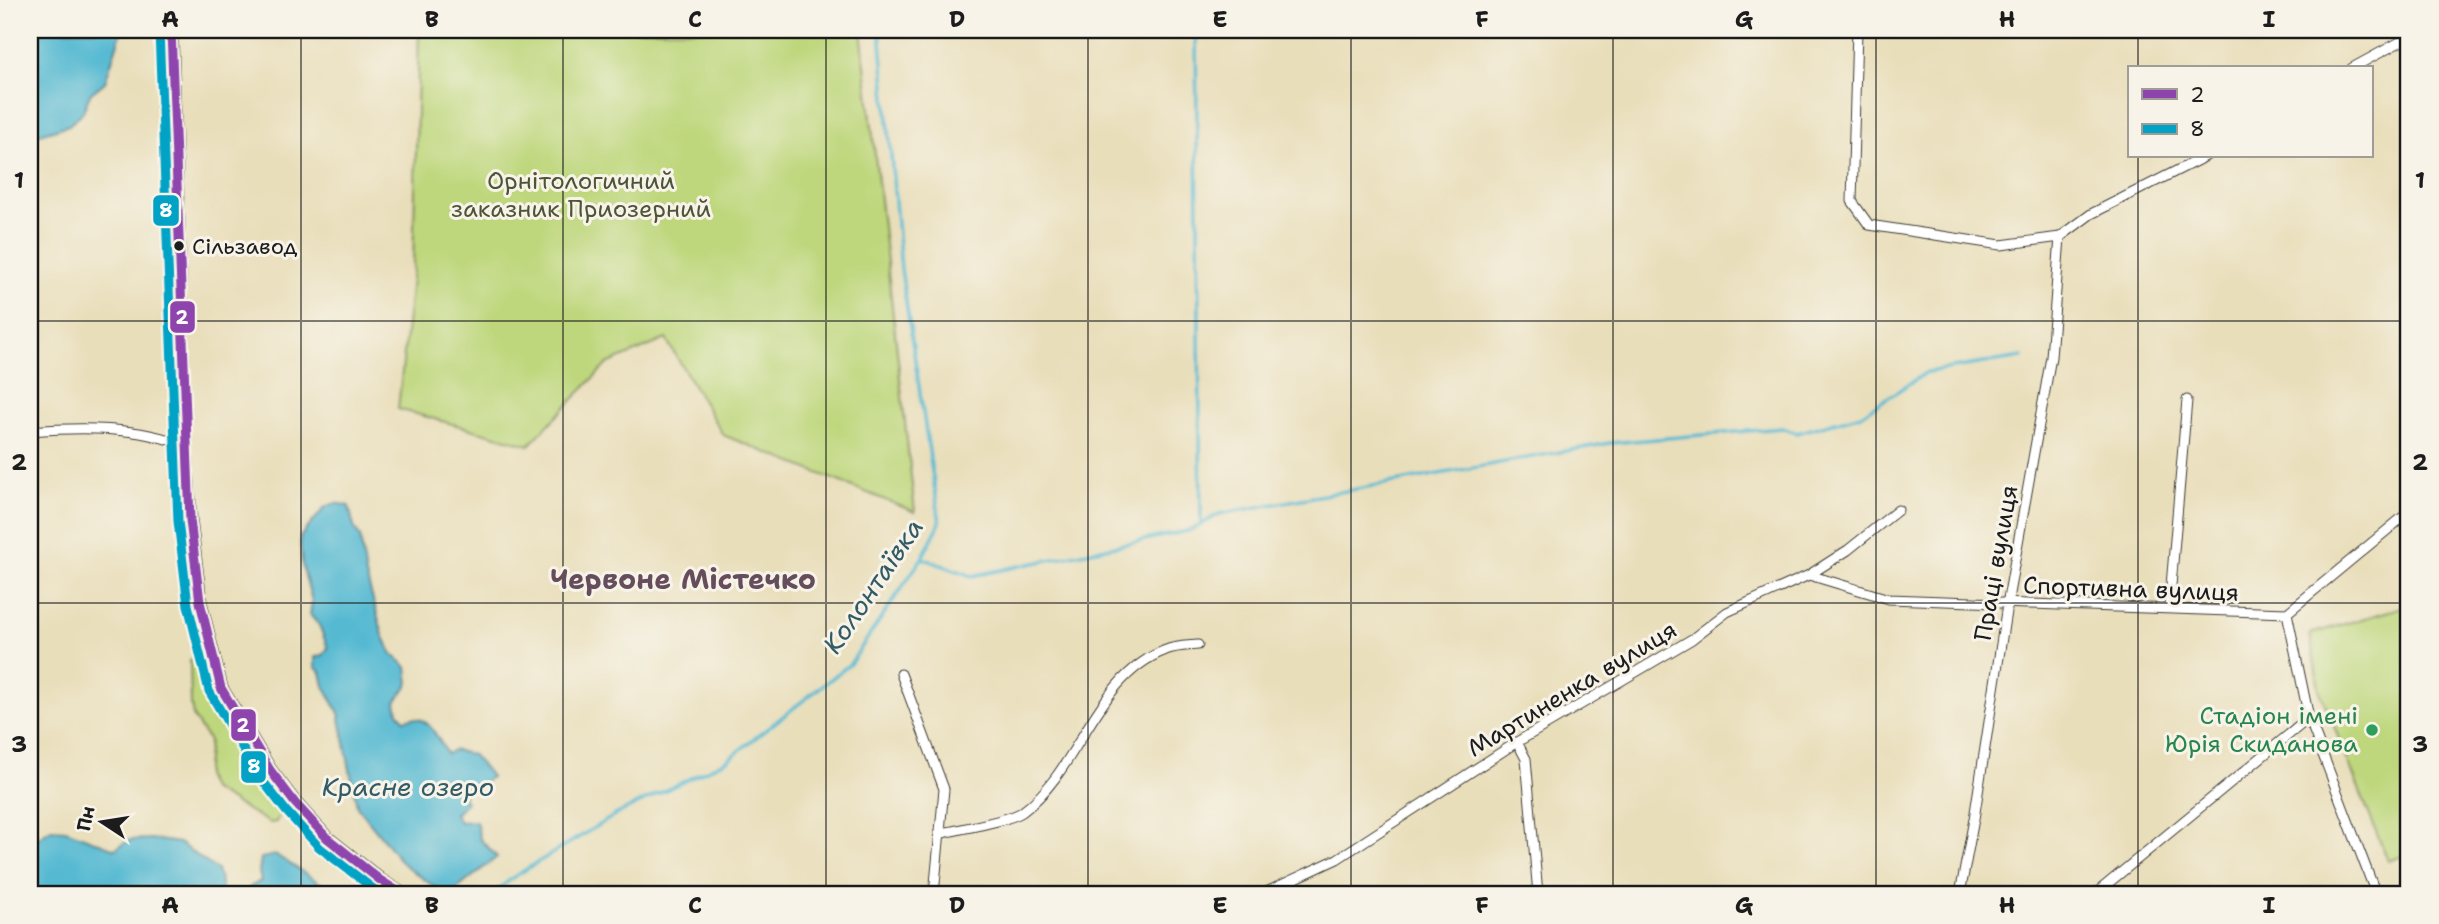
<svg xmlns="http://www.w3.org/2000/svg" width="2439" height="924" font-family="'Shantell Sans',sans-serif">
	<rect width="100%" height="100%" fill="#f7f3e8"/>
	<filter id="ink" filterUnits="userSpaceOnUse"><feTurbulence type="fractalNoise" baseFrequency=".0143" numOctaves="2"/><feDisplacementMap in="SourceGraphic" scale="14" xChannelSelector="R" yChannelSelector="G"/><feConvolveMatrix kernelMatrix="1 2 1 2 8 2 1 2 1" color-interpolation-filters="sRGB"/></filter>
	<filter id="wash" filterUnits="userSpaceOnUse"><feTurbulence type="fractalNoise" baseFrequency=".00686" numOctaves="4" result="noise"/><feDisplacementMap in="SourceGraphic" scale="28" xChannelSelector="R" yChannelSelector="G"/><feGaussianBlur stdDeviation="1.57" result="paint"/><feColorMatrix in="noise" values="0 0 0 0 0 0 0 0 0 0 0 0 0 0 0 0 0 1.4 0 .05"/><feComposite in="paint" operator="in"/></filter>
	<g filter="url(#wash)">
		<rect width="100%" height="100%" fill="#e9deba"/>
		<path fill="#bed77b" stroke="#6d7a4c" stroke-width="2" d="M419,30H861L915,512L723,435L666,339L607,364L529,445L398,409L413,269Z
			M2409,605V854L2388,861L2319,689L2310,634Z
			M197,657L218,706L244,749L281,797L283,807L276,822L270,823L211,789L205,776L209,741L193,717L191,704L190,660Z"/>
		<path fill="#54b9d2" stroke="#386a77" stroke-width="2" d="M30,30H122L105,82L90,94L83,112L69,125L30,137Z
			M336,503L349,506L354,527L360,537L366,575L383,635L392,654L407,667L409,683L396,702L398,712L404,720C428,711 437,737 447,754L454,750L473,755C479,764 486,768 491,777L480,785L470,786L463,795L466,803L455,814L460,822L476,821L480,839L497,857L451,894L439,890L403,864L357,806L339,713L324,686L321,672L315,667V657L322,656L328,648L319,625L310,615L312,601L302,565L300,537L325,507Z
			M51,829L66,830L115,849L129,840L151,839L179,843L217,870L221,883V894H30L32,842Z
			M276,855L337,894H249L250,887L261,881L259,872L261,858Z"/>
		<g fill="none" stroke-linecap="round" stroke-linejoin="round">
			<path stroke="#54b9d2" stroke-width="3.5" d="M1196,30L1201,525
				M922,558L972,576L1192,530L1219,514L1610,443L1782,428L1797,433L1861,415L1927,372L2022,357
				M493,894L512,878L617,814L727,760L850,664L922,558L940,523L901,269L880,30"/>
		</g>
	</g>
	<g filter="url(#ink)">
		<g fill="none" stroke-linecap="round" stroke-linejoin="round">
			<defs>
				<path id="street" d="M1857,30L1852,201L1869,225L2001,245L2060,237L2091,214L2206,156
					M2352,68L2409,37
					M30,431C80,427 138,426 186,446
					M1809,575L1889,599L2287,613
					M2169,609L2187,400
					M901,674L944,789L934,894
					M1517,742L1526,759L1538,894
					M939,834C958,829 1009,821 1022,812C1081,769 1094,677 1166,650C1175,646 1188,646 1198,645
					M1262,894L1337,859L1517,742L1692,639L1727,612L1809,575L1848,550L1898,510
					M1960,894L1974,819L2007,605L2051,357L2060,237
					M2095,894L2309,718
					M2376,894L2309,718L2287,613L2409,512"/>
				<path id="secondary" d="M171,30L186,446L190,520L200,602L221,688L270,770L295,803L327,838L380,880L402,894"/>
			</defs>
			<use href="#street" stroke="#3b3934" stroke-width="11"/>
			<use href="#secondary" stroke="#3b3934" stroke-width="15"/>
			<use href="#street" stroke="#fff" stroke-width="9"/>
			<use href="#secondary" stroke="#fbe5cf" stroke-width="12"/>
			<defs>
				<path id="bus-1" d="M171,30L190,520L200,602L221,688L270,770L295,803L327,838L380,880L402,894"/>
				<path id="bus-2" d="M159,30L178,521L188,605L209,691L259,776L286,811L319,847L380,894"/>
			</defs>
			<use href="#bus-1" stroke="#f7f3e8" stroke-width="14"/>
			<use href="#bus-2" stroke="#f7f3e8" stroke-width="14"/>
			<use href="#bus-1" stroke="#8e44ad" stroke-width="9"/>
			<use href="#bus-2" stroke="#01a2c5" stroke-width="9"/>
		</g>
	</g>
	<path fill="none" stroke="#1c1c1c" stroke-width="2" stroke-opacity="0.55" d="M301,30V894M563,30V894M826,30V894M1088,30V894M1351,30V894M1613,30V894M1876,30V894M2138,30V68M2138,156V894M30,321H2409M30,603H2409"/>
	<circle fill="#1c1c1c" stroke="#f7f3e8" stroke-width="2.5" cx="179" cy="246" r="6"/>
	<circle fill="#2e9e5b" stroke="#f7f3e8" stroke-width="2.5" cx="2372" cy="730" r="7"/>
	<g text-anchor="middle" stroke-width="6" stroke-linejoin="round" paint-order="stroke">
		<g font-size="22" fill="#1c1c1c" stroke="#f7f3e8" text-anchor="start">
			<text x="192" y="254">Сільзавод</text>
		</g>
		<g font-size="24" fill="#4d5438" stroke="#f7f3e8">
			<text x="581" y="189">Орнiтологичний<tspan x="581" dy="28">заказник Приозерний</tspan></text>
		</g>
		<g font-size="24" fill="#1c1c1c" stroke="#f7f3e8">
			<text transform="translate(1996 563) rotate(-80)" y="8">Праці вулиця</text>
			<text transform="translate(2131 589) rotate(2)" y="8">Спортивна вулиця</text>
			<text transform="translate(1572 689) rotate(-31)" y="8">Мартиненка вулиця</text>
		</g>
		<g font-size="24" fill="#27864d" stroke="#f7f3e8" text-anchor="end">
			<text x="2358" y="724">Стадiон імені<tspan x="2358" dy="28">Юрія Скиданова</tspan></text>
		</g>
		<g font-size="26" font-style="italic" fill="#325b65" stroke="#f7f3e8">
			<text transform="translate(873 586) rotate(-56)" y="9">Колонтаївка</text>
			<text x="408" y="796">Красне озеро</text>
		</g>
		<g font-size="28" font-weight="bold" fill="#654d5c" stroke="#f7f3e8">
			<text x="683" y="589">Червоне Містечко</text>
		</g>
	</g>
	<g stroke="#f7f3e8" stroke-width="2.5">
		<rect x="152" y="194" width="28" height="33" rx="7" fill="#01a2c5"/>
		<rect x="169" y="300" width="27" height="34" rx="7" fill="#8e44ad"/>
		<rect x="230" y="708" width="27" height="34" rx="7" fill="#8e44ad"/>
		<rect x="240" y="750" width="27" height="34" rx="7" fill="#01a2c5"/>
	</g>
	<g font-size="19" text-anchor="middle" font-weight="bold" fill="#fff">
		<text x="166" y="217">8</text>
		<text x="182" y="324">2</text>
		<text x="243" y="732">2</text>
		<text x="254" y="773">8</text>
	</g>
	<rect width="2439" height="924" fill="none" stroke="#f7f3e8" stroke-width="77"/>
	<rect x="2128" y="66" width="245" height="91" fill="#f7f3e8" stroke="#9f9d96" stroke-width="2"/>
	<rect x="2142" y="89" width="35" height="10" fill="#8e44ad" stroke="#9f9d96" stroke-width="2"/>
	<text x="2190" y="102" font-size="21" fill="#1c1c1c">2</text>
	<rect x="2142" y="124" width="35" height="10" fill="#01a2c5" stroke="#9f9d96" stroke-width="2"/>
	<text x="2190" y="136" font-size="21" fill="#1c1c1c">8</text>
	<g transform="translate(102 822) rotate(282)" stroke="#f7f3e8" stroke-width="5" paint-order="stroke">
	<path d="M0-5L12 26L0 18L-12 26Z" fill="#1c1c1c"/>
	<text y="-10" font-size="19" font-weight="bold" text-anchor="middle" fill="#1c1c1c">Пн</text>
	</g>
	<rect x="38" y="38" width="2362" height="848" fill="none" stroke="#1c1c1c" stroke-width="2.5"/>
	<g font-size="23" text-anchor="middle" font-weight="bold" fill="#1c1c1c">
		<text x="170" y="27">A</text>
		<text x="432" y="27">B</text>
		<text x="695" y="27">C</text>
		<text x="957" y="27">D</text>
		<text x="1220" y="27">E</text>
		<text x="1482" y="27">F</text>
		<text x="1744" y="27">G</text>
		<text x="2007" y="27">H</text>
		<text x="2269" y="27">I</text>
		<text x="19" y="188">1</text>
		<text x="2420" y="188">1</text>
		<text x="19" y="470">2</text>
		<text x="2420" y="470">2</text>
		<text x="19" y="752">3</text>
		<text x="2420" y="752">3</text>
		<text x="170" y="913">A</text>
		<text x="432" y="913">B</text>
		<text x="695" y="913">C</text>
		<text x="957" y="913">D</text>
		<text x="1220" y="913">E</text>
		<text x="1482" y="913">F</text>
		<text x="1744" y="913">G</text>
		<text x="2007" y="913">H</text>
		<text x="2269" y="913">I</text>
	</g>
</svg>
